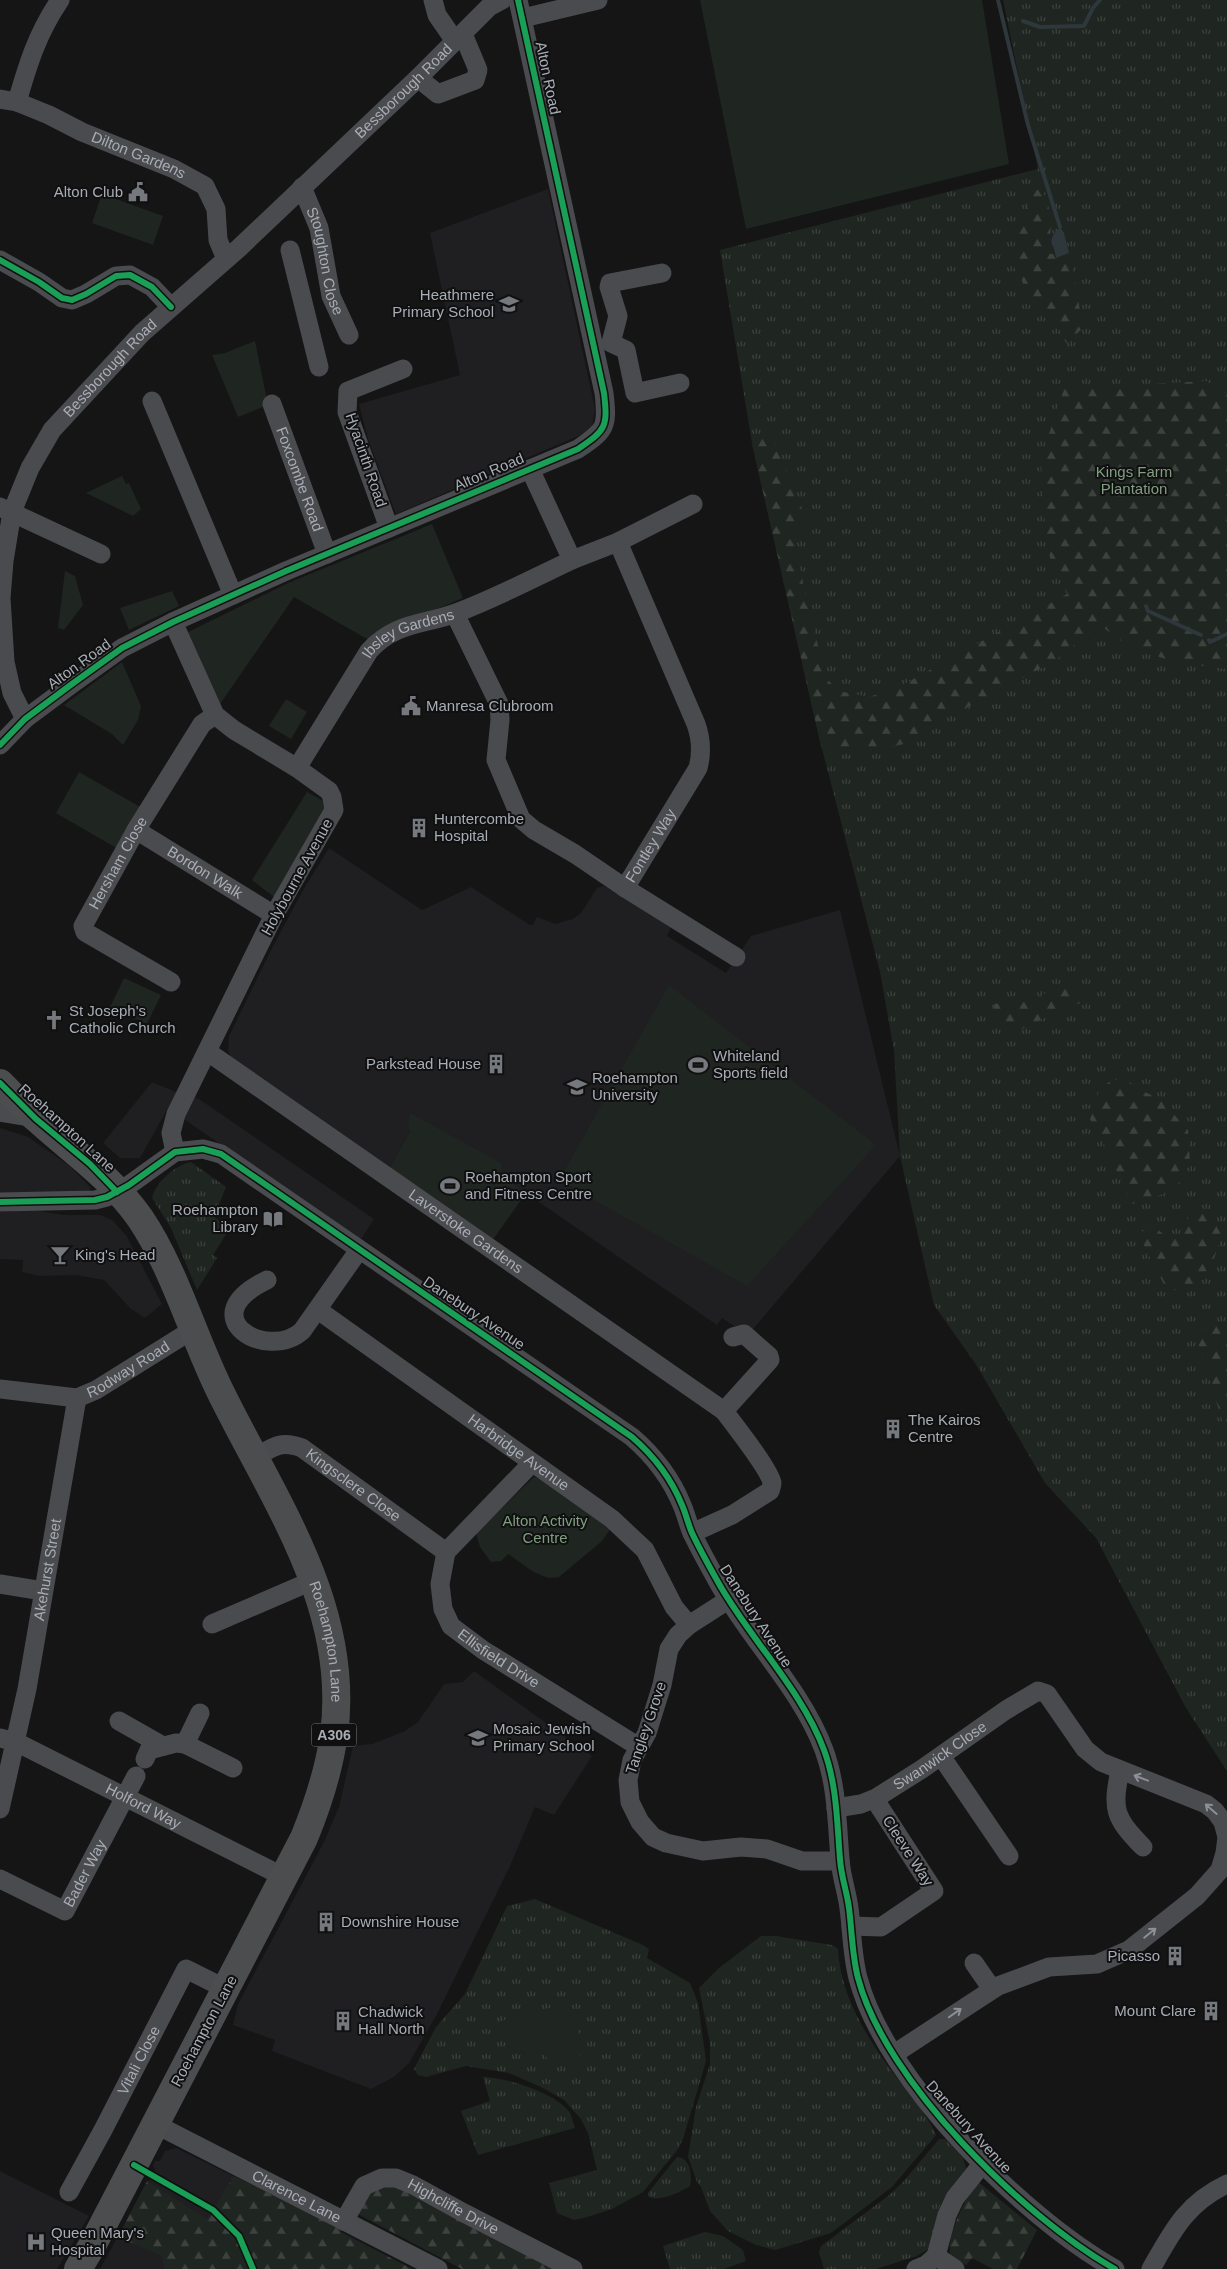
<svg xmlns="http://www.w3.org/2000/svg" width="1227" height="2269" font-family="Helvetica,sans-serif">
	<defs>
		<pattern id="grass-tufts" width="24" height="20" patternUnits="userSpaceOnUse" patternTransform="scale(1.25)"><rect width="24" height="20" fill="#1f2520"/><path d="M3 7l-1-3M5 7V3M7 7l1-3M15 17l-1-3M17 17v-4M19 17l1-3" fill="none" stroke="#3d423e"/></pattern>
		<pattern id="forest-firs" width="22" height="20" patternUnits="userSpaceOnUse" patternTransform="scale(1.25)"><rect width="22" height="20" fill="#1f2520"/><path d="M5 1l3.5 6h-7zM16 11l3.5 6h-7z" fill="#3d423e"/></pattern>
	</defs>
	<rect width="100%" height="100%" fill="#151516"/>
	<path fill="#1f1f21" d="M548,189L595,409L592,427L583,434L396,514L368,439L359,404L460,375L430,233Z
		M329,848L422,910L471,887L530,925H533L537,917L555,924L573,919L581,913L597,888L604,886L671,927L667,936L726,973L751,936L840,910L900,1156L748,1335L722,1318L717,1325L526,1193L498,1172L502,1168L410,1131L389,1169L233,1061L228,1051L229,1036L271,950L302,892Z
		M152,1082L176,1092L199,1099L374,1219L360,1241L168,1108L140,1158H120L103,1143Z
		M0,1128L28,1137L70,1166L91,1188L88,1195L0,1196Z
		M34,1210L63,1215H100L112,1220L126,1235L162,1304L145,1318L131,1309L104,1280L76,1275L40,1276L22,1272L23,1260L0,1259V1212Z
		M474,1671L592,1756L554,1815L535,1807L510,1866L437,2014L409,2063L394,2077L371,2089L272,2051L275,2040L233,2025L238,2004L324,1842L339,1807L353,1746L372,1744L405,1731L418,1722L444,1684L463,1682Z
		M176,2148L342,2229L341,2232L412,2269H100L155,2169L153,2166L155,2161H160L165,2151Z
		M0,2171L89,2216L57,2269H0Z"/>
	<path fill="url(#grass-tufts)" d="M1003,0H1227V1771L1186,1708L1096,1538L1045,1483L977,1366L934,1305L900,1156L894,1051L880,972L819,737L752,443L720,250L1038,169Z
		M191,1162L226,1187L214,1217L230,1228L213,1255L217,1258L197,1290L171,1228L152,1198C156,1182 175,1165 191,1162Z
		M535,1899L643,1945L649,1949L647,1958L690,1983L698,2003L706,2061L683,2139L678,2149L643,2192L612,2209L587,2217L574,2220L557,2213L549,2183L597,2170L588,2133L581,2119L564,2100L541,2087L509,2073L466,2066L426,2077L418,2075L414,2069L436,2027L465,1994L507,1906Z
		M761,1936H776L832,1945L838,1949C841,2001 871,2044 902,2085C914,2101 928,2116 936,2135L892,2187L831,2233L775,2250L756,2245L728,2231L710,2211L701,2187L697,2182L688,2157L696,2107L710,2064V2043L699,1988L719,1968Z
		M483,2077C505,2077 558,2094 570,2113C572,2117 573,2123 575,2128L478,2155L461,2111L490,2101Z
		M939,2139H945L963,2158L966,2168L947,2193L939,2208L931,2245L927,2250L917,2256L876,2269H824L819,2252L821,2246L888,2196L903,2182Z
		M677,2157C691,2158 692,2175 690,2186C680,2192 661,2202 649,2197L648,2193Z
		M705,2232L723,2236L743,2250L746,2261L724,2269H670L663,2246Z"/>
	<path fill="url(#forest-firs)" d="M1042,188L1052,217L1048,253L1071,259L1083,328L1066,343L1057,325L1045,318L1010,260L1031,193Z
		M1206,381L1227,394V669L1178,663L1129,647L1100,625L1053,662L933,725L904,744L870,751L822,750L752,444L771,433L807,521L794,536L806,598L826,678L839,691L869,697L899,687L1067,594L1050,558L1042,500L1041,458L1064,389Z
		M1079,986L1087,1001L1065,1008L1006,1037L993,1004L1025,1002L1058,988Z
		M1126,1079L1137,1088L1161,1100L1188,1130L1190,1163L1180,1182L1163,1194L1132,1204L1102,1140L1090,1119L1100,1088L1112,1080Z
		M1204,1209L1223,1233L1212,1264L1194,1285L1168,1292L1138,1235L1146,1229L1158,1230L1167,1237L1183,1233L1189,1215Z
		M1227,1321V1436L1195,1333Z
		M234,2176L342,2229L341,2232L412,2269H164L163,2258L160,2255L118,2237L147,2181L207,2219Z
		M977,2181L1037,2230L1017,2269H993L972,2258L966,2265L951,2257C944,2239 967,2196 977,2181Z
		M383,2185H399L553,2269H462L354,2212L366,2193Z"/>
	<path fill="#1f2520" d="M700,0H982L1009,164L746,229Z
		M102,194L163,216L153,245L92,223Z
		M255,341L268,405L238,417L212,355L225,353Z
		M122,476L126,484L129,483L141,509L133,516L86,493Z
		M432,524L463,598L367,639L294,597L218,707L184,634L288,583Z
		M65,571L75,576L83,605L64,630L58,628Z
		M172,591L179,606L129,630L120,608Z
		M122,662L141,706L138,720L123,745L112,734L64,705Z
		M286,699L307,712L291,739L269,726Z
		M79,772L142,808L118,849L56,813Z
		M307,792L327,803L274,897L252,880Z
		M124,978L161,995L147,1024L110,1007Z
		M669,985L876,1145L747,1286L559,1180Z
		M410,1113L501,1163L502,1169L499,1173L526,1193L492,1241L389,1169L410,1131L408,1126Z
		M534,1477L541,1479L609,1526V1531L602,1541L559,1577C542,1582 522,1563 508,1554L501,1561L491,1562L480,1547L476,1533Z
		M550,2008L567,2012L577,2020L580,2041V2062L570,2069L550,2061L541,2052C518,2055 511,2052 498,2033L501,2021L529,2012Z"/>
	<path fill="#2e373b" d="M1060,227L1064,233L1069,253L1056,258C1055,242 1044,244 1060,227Z"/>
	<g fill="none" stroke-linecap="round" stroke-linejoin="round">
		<path stroke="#2e373b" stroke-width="4" d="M998,0L1028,125L1060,227
			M1023,21L1040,27L1084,26L1093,8L1100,0
			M1146,606L1148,611L1201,635
			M1209,640L1210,642L1227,634"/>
		<g stroke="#4a4b4e" stroke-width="19">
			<path d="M433,0L437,15L455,41"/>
			<path d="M523,18L598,0"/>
			<path d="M418,78L438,94L475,80L478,70L463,34"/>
			<path id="s1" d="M0,99L17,102L49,115L82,132L174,169L205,186L216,209L218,240L226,259"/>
			<path d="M17,102C28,64 37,34 60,0"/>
			<path id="s2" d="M302,187L319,228L331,296L349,335"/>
			<path d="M290,250L319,367"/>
			<path d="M0,260L39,282L62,298L72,300L86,294L116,276L130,275L152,287L171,307"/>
			<path d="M662,273L610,283L609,287L618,316L611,343L626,350L635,393L680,383"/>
			<path d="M152,401L233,595"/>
			<path id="s3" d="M272,404L327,554"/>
			<path d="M0,507L101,554"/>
			<path d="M389,528L347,412L348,391L403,369"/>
			<path d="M572,560L618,542L693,504"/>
			<path id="s4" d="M455,614L499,704L500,720L496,760L521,819L534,830L575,854L625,888L698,768C702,753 701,738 696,724L618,542"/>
			<path d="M173,622L215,715L234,730L297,768L329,791L332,797L334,810L274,915L176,1114L171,1133L175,1152"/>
			<path id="s5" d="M25,719L12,693L5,662L1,598L4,561L12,512L30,468L52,430L142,333L239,248L418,78L489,7L502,0"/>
			<path d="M0,745L25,719L72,684L122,648L173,622L286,571L578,449C606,430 608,427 604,393L518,0"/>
			<path id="s6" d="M297,768L369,651C395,622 424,625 456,613C496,598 534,578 572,560L530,469"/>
			<path id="s7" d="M136,830L274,915"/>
			<path d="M625,888L736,957"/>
			<path id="s8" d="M171,982L97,939L85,932L83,926L136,830L202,724L215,715"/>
			<path id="s9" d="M208,1052L724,1411C733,1423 770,1470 772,1483C772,1486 771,1488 770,1491L732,1515L692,1533"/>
			<path d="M0,1112L35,1118"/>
			<path d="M0,1202L95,1200L107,1197L129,1185L175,1152L203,1149L221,1154L632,1437C654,1456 671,1478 682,1505C686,1514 688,1524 692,1533C700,1550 709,1566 718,1582C749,1638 802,1690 824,1750C837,1785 837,1823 840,1859C841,1876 847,1892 849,1908C852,1931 852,1955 858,1978C885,2081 1023,2217 1115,2269"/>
			<path d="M267,1280C190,1317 267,1362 302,1331L359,1250"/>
			<path id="s10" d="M318,1310L612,1519L645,1550L674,1607L689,1625"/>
			<path id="s11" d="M0,1389L77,1398L96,1390L192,1330"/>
			<path d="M724,1411L770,1360L769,1356L744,1334L733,1337"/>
			<path id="s12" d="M255,1458C273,1447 280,1440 302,1448L446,1552"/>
			<path id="s13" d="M532,1463L446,1552L440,1584L443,1609L451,1626L483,1650L639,1747"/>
			<path d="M0,1584L43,1591"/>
			<path d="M728,1600L689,1625L678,1635L669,1649L662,1685L647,1733L632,1760L628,1780L630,1802L640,1822L653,1837L666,1843L703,1851L741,1847L767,1849L802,1861H840"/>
			<path d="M212,1624L314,1580"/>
			<path d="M119,1721L163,1746"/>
			<path id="s14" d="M0,1738L16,1742L284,1877"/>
			<path d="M185,1744L233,1768"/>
			<path d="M941,1756L1009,1856"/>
			<path d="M145,1759L149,1750L176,1743L185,1744L200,1713"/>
			<path d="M1120,1770C1112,1810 1114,1817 1143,1847"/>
			<path id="s15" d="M836,1808L861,1804L876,1798L922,1769L1006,1710L1038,1691L1047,1694L1085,1749L1101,1762L1206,1804L1215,1811L1223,1822L1227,1837L1225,1853L1220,1870L1197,1896L1129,1950L1097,1964L1049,1967L998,1986L894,2054"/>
			<path id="s16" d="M0,1809L27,1689L77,1398"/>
			<path id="s17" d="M0,1879L65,1911L136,1776"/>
			<path d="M851,1926L881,1927L934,1891L879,1806"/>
			<path d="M974,1963L992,1989"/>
			<path id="s18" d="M155,2124L438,2269"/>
			<path id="s19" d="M69,2192L103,2130L186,1969L226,1989"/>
			<path id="s20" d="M344,2221L364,2186L382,2178H396L413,2185L464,2213L573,2269"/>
			<path d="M916,2269L926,2265L936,2256"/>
			<path d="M955,2269L936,2256L947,2215L955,2198L983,2163"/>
			<path d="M1151,2269C1172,2232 1186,2203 1227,2184"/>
		</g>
		<path stroke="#4c4d4f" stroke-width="28" id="s21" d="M0,1083C12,1095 24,1108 37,1119C72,1151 112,1178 140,1218C175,1270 192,1334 220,1391C273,1499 351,1607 334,1734C329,1770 318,1804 304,1838L93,2244L78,2269"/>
		<defs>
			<path id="cycleway" d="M0,260L39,282L62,298L72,300L86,294L116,276L130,275L152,287L171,307
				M0,745L25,719L72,684L122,648L173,622L286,571L578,449C606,430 608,427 604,393L518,0
				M0,1083L36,1119L90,1164L117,1192
				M0,1202L95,1200L107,1197L129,1185L175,1152L203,1149L221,1154L632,1437C654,1456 671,1478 682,1505C686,1514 688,1524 692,1533C700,1550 709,1566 718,1582C749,1638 802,1690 824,1750C837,1785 837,1823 840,1859C841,1876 847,1892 849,1908C852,1931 852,1955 858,1978C885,2081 1023,2217 1115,2269
				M134,2165L213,2210L239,2236L253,2269"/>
		</defs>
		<use href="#cycleway" stroke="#101011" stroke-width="9"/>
		<use href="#cycleway" stroke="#1a9f57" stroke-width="6"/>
	</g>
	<defs><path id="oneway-shaft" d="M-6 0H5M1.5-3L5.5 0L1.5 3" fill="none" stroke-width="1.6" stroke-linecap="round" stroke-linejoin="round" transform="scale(1.25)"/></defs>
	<g stroke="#8c9096">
		<use href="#oneway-shaft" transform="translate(1141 1778) rotate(-159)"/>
		<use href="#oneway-shaft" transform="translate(1211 1809) rotate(-139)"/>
		<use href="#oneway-shaft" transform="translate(1150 1933) rotate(-39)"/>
		<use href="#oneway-shaft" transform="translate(955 2013) rotate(-35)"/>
	</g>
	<defs>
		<symbol id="civic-bare" viewBox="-9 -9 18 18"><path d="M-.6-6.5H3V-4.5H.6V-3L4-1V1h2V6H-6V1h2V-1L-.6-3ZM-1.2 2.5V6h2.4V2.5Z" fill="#75787d" stroke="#101011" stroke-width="2.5" paint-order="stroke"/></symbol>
		<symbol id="school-bare" viewBox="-9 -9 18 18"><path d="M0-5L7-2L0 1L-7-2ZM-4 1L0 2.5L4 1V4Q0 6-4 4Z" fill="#75787d" stroke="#101011" stroke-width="2.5" paint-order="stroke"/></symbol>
		<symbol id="building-bare" viewBox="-9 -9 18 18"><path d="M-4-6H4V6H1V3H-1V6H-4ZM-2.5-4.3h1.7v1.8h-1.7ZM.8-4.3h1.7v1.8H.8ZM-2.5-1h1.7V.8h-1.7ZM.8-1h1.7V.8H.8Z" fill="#75787d" stroke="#101011" stroke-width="2.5" paint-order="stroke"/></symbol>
		<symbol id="church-bare" viewBox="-9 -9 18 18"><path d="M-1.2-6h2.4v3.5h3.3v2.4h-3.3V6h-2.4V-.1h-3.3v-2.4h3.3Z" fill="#75787d" stroke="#101011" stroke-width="2.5" paint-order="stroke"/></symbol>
		<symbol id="stadium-bare" viewBox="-9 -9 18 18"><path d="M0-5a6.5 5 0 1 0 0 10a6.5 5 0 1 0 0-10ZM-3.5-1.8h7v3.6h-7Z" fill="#75787d" stroke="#101011" stroke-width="2.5" paint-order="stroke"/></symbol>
		<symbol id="university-bare" viewBox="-9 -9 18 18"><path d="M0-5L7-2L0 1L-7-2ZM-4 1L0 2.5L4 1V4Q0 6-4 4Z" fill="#75787d" stroke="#101011" stroke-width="2.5" paint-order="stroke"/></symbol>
		<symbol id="library-bare" viewBox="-9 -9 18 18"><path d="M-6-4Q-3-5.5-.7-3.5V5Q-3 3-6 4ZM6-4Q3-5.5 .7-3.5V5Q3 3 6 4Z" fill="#75787d" stroke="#101011" stroke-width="2.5" paint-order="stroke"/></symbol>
		<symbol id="bar-bare" viewBox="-9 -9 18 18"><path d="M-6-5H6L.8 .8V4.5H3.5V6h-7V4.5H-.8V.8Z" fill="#75787d" stroke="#101011" stroke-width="2.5" paint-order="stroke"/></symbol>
		<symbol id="hospital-bare" viewBox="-9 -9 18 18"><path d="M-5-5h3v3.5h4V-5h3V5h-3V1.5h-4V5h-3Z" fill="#75787d" stroke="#101011" stroke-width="2.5" paint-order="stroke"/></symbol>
	</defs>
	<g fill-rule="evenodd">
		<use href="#civic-bare" x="124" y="178" width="28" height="28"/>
		<use href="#school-bare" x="495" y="290" width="28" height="28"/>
		<use href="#civic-bare" x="397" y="692" width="28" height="28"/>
		<use href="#building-bare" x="405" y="814" width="28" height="28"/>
		<use href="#church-bare" x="40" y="1006" width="28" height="28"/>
		<use href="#building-bare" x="482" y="1050" width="28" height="28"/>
		<use href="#stadium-bare" x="684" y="1051" width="28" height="28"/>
		<use href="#university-bare" x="563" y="1073" width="28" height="28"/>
		<use href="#stadium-bare" x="436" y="1172" width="28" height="28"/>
		<use href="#library-bare" x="259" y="1205" width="28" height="28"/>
		<use href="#bar-bare" x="46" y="1241" width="28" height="28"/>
		<use href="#building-bare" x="879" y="1415" width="28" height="28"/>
		<use href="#school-bare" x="464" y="1724" width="28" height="28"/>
		<use href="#building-bare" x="312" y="1908" width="28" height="28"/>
		<use href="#building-bare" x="1161" y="1942" width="28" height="28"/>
		<use href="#building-bare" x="1197" y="1997" width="28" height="28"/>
		<use href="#building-bare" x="329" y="2007" width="28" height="28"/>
		<use href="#hospital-bare" x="22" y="2228" width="28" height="28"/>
	</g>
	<g text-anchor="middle" stroke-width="4" stroke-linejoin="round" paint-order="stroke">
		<rect fill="#101011" stroke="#7a7e84" stroke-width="1" x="311.5" y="1723.5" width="45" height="23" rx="4"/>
		<g font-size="14" font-weight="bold" fill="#a8adb5">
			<text x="334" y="1740">A306</text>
		</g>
		<g font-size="15" fill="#a8adb5" stroke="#101011">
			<text transform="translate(548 78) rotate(78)" y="5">Alton Road</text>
			<text dy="5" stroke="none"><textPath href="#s5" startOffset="792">Bessborough Road</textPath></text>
			<text dy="5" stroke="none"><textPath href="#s1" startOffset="150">Dilton Gardens</textPath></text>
			<text dy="5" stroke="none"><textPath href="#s2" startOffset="78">Stoughton Close</textPath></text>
			<text dy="5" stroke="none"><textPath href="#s5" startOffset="388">Bessborough Road</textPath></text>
			<text transform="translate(366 460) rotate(71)" y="5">Hyacinth Road</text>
			<text transform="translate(489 472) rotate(-23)" y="5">Alton Road</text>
			<text dy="5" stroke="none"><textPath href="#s3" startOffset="80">Foxcombe Road</textPath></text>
			<text dy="5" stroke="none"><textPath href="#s6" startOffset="181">Ibsley Gardens</textPath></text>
			<text transform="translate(79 664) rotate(-36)" y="5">Alton Road</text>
			<text dy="5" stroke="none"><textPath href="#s4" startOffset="395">Fontley Way</textPath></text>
			<text dy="5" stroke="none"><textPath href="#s8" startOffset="178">Hersham Close</textPath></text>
			<text dy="5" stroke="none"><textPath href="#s7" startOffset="81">Bordon Walk</textPath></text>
			<text transform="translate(297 877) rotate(-61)" y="5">Holybourne Avenue</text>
			<text transform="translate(67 1128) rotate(42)" y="5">Roehampton Lane</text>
			<text dy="5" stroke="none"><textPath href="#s9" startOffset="314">Laverstoke Gardens</textPath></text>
			<text transform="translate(474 1313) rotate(34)" y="5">Danebury Avenue</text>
			<text dy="5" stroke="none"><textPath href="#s11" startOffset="136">Rodway Road</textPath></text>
			<text dy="5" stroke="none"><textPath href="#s10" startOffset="246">Harbridge Avenue</textPath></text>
			<text dy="5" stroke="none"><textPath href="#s12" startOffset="114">Kingsclere Close</textPath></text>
			<text dy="5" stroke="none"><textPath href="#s16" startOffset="244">Akehurst Street</textPath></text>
			<text transform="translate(756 1616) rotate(57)" y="5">Danebury Avenue</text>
			<text dy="5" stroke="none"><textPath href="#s21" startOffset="660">Roehampton Lane</textPath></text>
			<text dy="5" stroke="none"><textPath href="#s13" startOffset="258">Ellisfield Drive</textPath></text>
			<text transform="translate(646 1728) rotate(-71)" y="5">Tangley Grove</text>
			<text dy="5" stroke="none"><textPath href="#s15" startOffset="118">Swanwick Close</textPath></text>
			<text dy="5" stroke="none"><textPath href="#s14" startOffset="159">Holford Way</textPath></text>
			<text transform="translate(908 1851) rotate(57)" y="5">Cleeve Way</text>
			<text dy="5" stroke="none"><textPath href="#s17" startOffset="115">Bader Way</textPath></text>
			<text transform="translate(204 2031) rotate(-62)" y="5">Roehampton Lane</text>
			<text dy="5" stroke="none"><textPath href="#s19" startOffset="149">Vitali Close</textPath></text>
			<text transform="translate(969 2127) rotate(48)" y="5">Danebury Avenue</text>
			<text dy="5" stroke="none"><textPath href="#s18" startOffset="159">Clarence Lane</textPath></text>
			<text dy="5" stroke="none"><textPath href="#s20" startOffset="138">Highcliffe Drive</textPath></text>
		</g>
		<g font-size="15" fill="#a8adb5" stroke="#101011" text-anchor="start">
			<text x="123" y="197" text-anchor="end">Alton Club</text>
			<text x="494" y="300" text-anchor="end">Heathmere<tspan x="494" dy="17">Primary School</tspan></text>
			<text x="426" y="711">Manresa Clubroom</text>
			<text x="434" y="824">Huntercombe<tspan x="434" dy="17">Hospital</tspan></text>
			<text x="69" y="1016">St Joseph's<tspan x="69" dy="17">Catholic Church</tspan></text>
			<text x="713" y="1061">Whiteland<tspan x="713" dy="17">Sports field</tspan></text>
			<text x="481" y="1069" text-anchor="end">Parkstead House</text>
			<text x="592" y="1083">Roehampton<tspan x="592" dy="17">University</tspan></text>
			<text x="465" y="1182">Roehampton Sport<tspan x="465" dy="17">and Fitness Centre</tspan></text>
			<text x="258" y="1215" text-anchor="end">Roehampton<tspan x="258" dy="17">Library</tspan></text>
			<text x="75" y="1260">King's Head</text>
			<text x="908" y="1425">The Kairos<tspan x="908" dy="17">Centre</tspan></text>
			<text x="493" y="1734">Mosaic Jewish<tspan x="493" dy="17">Primary School</tspan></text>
			<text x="341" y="1927">Downshire House</text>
			<text x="1160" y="1961" text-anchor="end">Picasso</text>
			<text x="1196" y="2016" text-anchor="end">Mount Clare</text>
			<text x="358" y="2017">Chadwick<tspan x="358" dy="17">Hall North</tspan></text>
			<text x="51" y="2238">Queen Mary's<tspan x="51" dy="17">Hospital</tspan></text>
		</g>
		<g font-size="15" fill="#819e81" stroke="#101011">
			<text x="1134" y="477">Kings Farm<tspan x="1134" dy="17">Plantation</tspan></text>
			<text x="545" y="1526">Alton Activity<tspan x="545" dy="17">Centre</tspan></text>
		</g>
	</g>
</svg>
